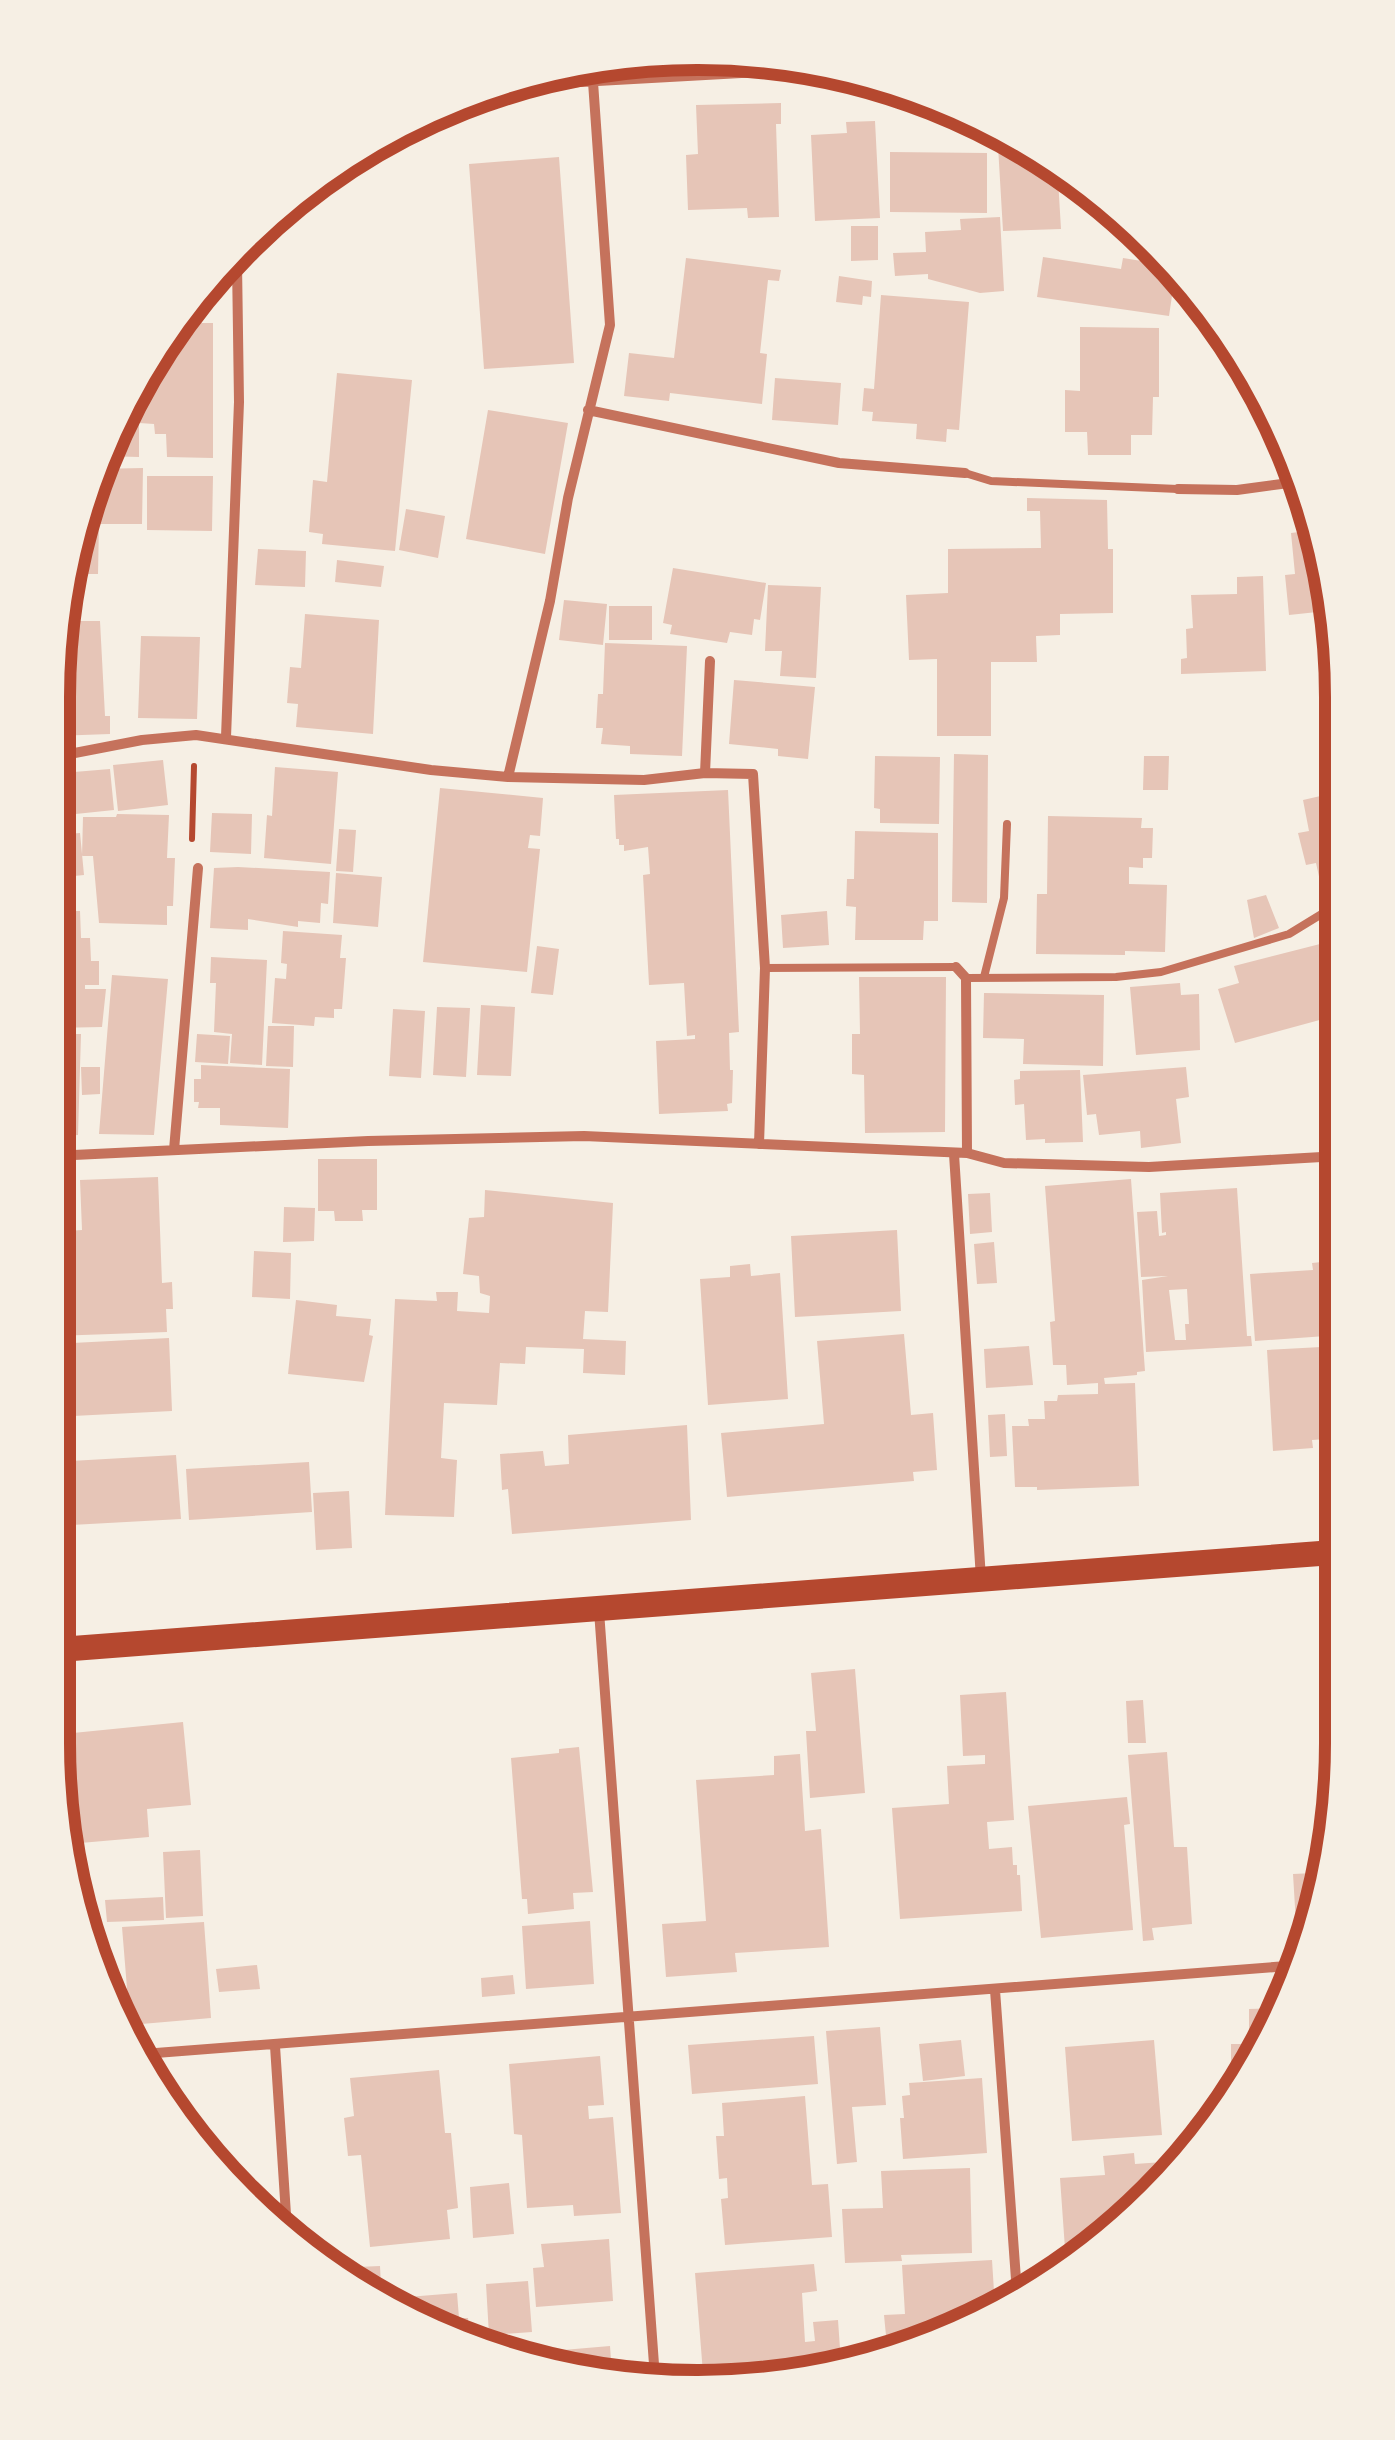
<svg xmlns="http://www.w3.org/2000/svg" width="1395" height="2440" font-family="'Titillium Web',sans-serif">
	<rect width="100%" height="100%" fill="#f6efe4"/>
	<path fill="#e6c5b7" fill-rule="evenodd" d="M781,103V124H776L779,217L748,218L747,208L688,210L686,155L698,154L696,105Z
		M875,121L880,218L815,221L811,135L847,133L846,122Z
		M1027,144L1071,178L1058,179L1061,229L1003,231L998,146Z
		M890,152L987,153V213L890,212Z
		M559,157L574,363L484,369L469,164Z
		M1000,217L1004,291L980,293L928,279V274L895,276L893,253L926,252L925,232L961,230L960,219Z
		M851,226H878V260L851,261Z
		M1043,257L1121,269L1123,258L1173,266L1176,269L1169,316L1037,297Z
		M686,258L781,270L779,281L768,280L760,353L767,354L762,404L670,393L669,401L624,396L629,353L674,358Z
		M839,276L872,281L871,297L863,296L862,305L836,302Z
		M881,295L969,302L959,430L947,429L946,442L916,439L917,424L872,421L873,412L862,411L864,388L874,389Z
		M184,323H213V458L167,457L166,434H155L154,424L139,423V457L102,456L136,382H154V358Z
		M1080,327L1159,328V397H1153L1152,435H1131V455H1088L1087,432H1065V390L1080,391Z
		M1245,362L1259,390H1244Z
		M337,373L412,380L395,551L322,544L323,534L309,532L313,480L327,482Z
		M775,378L841,383L838,425L772,420Z
		M488,410L568,423L545,554L466,539Z
		M143,468L142,524H99L98,574H70L87,491L96,469Z
		M147,476H213L212,531L147,530Z
		M1027,498L1107,500L1108,549H1113V613L1060,614V635L1036,636L1037,662H991V736H937V659L909,660L906,595L948,593V549L1041,548L1040,511H1027Z
		M1311,501L1336,610L1289,615L1285,575L1295,574L1291,533L1299,532L1296,503Z
		M406,509L445,516L438,558L399,550Z
		M258,549L306,551L305,587L255,585Z
		M337,560L384,566L381,587L335,582Z
		M673,568L766,583L760,620L754,619L752,635L730,632L727,643L670,634L672,625L663,623Z
		M1263,576L1266,671L1181,674V659L1187,658L1186,629L1193,628L1191,595L1237,594V577Z
		M768,585L821,587L816,678L780,676L782,651H765Z
		M564,600L607,604L603,645L559,640Z
		M609,606H652V640H609Z
		M305,614L379,620L373,734L296,727L298,704L287,703L290,667L301,668Z
		M61,621H100L105,716H110V734L54,736V656Z
		M141,636L200,637L197,719L138,718Z
		M605,643L687,646L682,756L630,754V746L601,744L603,728H596L598,694H603Z
		M734,680L815,687L808,759L778,756V749L729,744Z
		M954,754L988,755L987,903L952,902Z
		M875,756L940,757L939,824L880,823V809L874,808Z
		M1144,756H1169L1168,790H1143Z
		M163,760L168,805L118,811L113,765Z
		M275,767L338,772L331,864L264,858L267,815L272,816Z
		M110,769L114,810L66,815L62,773Z
		M54,780L66,823L54,826Z
		M440,788L543,798L540,836L530,835L528,848L540,849L527,972L423,962Z
		M728,790L739,1032L729,1033L730,1070H733L732,1103L727,1104L728,1111L659,1114L656,1041L695,1039V1035L687,1036L684,983L649,985L643,875L650,874L648,847L624,851V845H619V839H616L614,795Z
		M1338,792V877L1320,881L1316,863L1306,865L1298,833L1309,831L1303,800Z
		M212,813L252,814L251,854L210,852Z
		M117,814L169,815L167,858H175L173,906H167V925L99,923L93,856H82L83,817H116Z
		M1048,816L1142,818L1141,828H1153L1152,858H1143V868L1129,867V884L1167,885L1165,952L1125,951V955L1036,954L1037,894H1047Z
		M339,829L356,830L353,872L336,871Z
		M855,831L938,833V921H924L923,940H855L856,907L846,906L847,879H854Z
		M80,833L84,875L54,878V835Z
		M238,867L330,872L328,904L321,903L320,923L298,921V927L248,919V930L210,928L214,868Z
		M336,873L382,877L378,927L333,923Z
		M1266,895L1279,928L1254,938L1247,900Z
		M54,911H80L81,938H90L91,961H99V985H85V989H106L102,1027L53,1028Z
		M827,911L829,945L783,948L781,915Z
		M283,931L342,935L340,958H346L342,1009H334V1018L315,1017L314,1026L272,1023L275,978L286,979L287,964L281,963Z
		M1320,944L1338,1015L1235,1043L1218,989L1239,983L1234,966Z
		M537,946L559,949L553,995L531,993Z
		M211,957L267,960L262,1065L230,1063L232,1034L214,1032L216,983H210Z
		M112,975L168,979L154,1135L99,1134Z
		M859,977H946L945,1132L865,1133L864,1075L852,1074V1034H860Z
		M1180,983L1181,995L1199,994L1200,1050L1136,1055L1130,987Z
		M984,993L1104,995L1103,1066L1023,1064L1024,1039L983,1038Z
		M481,1005L515,1007L511,1076L477,1075Z
		M437,1007L470,1008L466,1077L433,1075Z
		M393,1009L425,1011L421,1078L389,1076Z
		M268,1026H294L293,1067L266,1066Z
		M53,1034H81L78,1135L53,1136Z
		M197,1034L230,1036L228,1064L195,1062Z
		M201,1065L290,1069L288,1128L220,1125V1108H198L199,1102H194V1079H201Z
		M81,1067H100V1094L82,1095Z
		M1186,1067L1189,1097L1176,1099L1181,1143L1141,1148L1140,1131L1099,1135L1096,1114L1087,1115L1083,1075Z
		M1080,1070L1083,1142L1045,1143V1139L1026,1140L1024,1104L1015,1105L1014,1080L1020,1079V1071Z
		M318,1159H377V1210H362L363,1221H335L334,1211H318Z
		M158,1177L162,1283L172,1282L173,1309H166L167,1332L54,1336L53,1294L57,1293L56,1287L69,1286L66,1231L82,1230L80,1180Z
		M1131,1179L1145,1371L1137,1372V1375L1104,1378L1105,1384L1135,1383L1139,1486L1037,1490V1487H1015L1012,1426H1029L1028,1419H1045L1044,1401H1057L1058,1395L1098,1394V1383L1067,1385L1066,1365H1053L1050,1322L1055,1321L1045,1186Z
		M1237,1188L1247,1336H1251L1252,1346L1146,1352L1142,1280L1168,1276L1141,1277L1137,1212L1157,1211L1159,1236L1166,1235V1232L1162,1233L1160,1193ZM1187,1289L1189,1324H1185L1186,1340H1175L1169,1290Z
		M485,1190L613,1203L608,1312L585,1311L583,1339L626,1341L625,1375L583,1373L584,1349L526,1347L525,1364L500,1363L497,1405L444,1403L441,1458L457,1460L454,1517L385,1515L395,1299L437,1301L436,1292H458L457,1311L489,1313L490,1296L480,1293L479,1276L463,1274L469,1218L484,1217Z
		M990,1193L992,1232L970,1234L968,1194Z
		M284,1207L315,1208L314,1241L283,1242Z
		M897,1230L901,1311L795,1317L791,1236Z
		M994,1242L997,1283L977,1284L974,1244Z
		M254,1251L291,1253L290,1299L252,1297Z
		M1331,1261L1332,1269L1339,1268L1340,1335L1255,1341L1250,1274L1313,1270L1312,1263Z
		M750,1264L751,1276L780,1273L788,1399L708,1405L700,1279L730,1277V1266Z
		M296,1300L337,1305L336,1316L371,1319L369,1335L373,1336L364,1382L288,1374Z
		M904,1334L911,1415L933,1413L937,1470L913,1472L914,1481L727,1497L721,1433L824,1424L817,1341Z
		M169,1338L172,1411L53,1417V1344Z
		M1029,1346L1033,1385L986,1388L984,1349Z
		M1340,1346V1438L1312,1440L1313,1448L1273,1451L1267,1350Z
		M1005,1414L1007,1456L990,1457L988,1415Z
		M687,1425L691,1520L512,1534L508,1489L502,1490L500,1454L543,1451L545,1466L569,1464L568,1435Z
		M176,1455L181,1519L53,1526V1462Z
		M309,1462L312,1512L189,1520L186,1469Z
		M349,1491L352,1548L316,1550L313,1493Z
		M855,1669L865,1793L810,1798L806,1731H816L811,1673Z
		M1006,1692L1014,1820L987,1822L989,1849L1012,1847L1013,1865H1017V1875H1020L1022,1911L900,1919L892,1808L949,1804L947,1766L985,1764V1755L963,1756L960,1695Z
		M1143,1700L1146,1743H1128L1126,1701Z
		M183,1722L191,1805L147,1809L149,1837L69,1844L53,1735Z
		M579,1747L593,1892L573,1893L574,1909L528,1914L527,1899H522L511,1758L559,1753V1749Z
		M1167,1752L1174,1847H1187L1192,1924L1152,1928L1154,1940L1143,1941L1128,1755Z
		M800,1754L805,1831L821,1829L829,1947L735,1953L737,1972L666,1977L662,1924L706,1921L696,1780L774,1775V1756Z
		M1127,1797L1130,1824L1124,1825L1133,1930L1041,1938L1028,1806Z
		M200,1850L203,1916L166,1918L163,1852Z
		M1314,1873V1923L1296,1924L1293,1874Z
		M163,1897L164,1920L107,1922L105,1900Z
		M590,1921L594,1984L526,1989L522,1926Z
		M204,1922L211,2018L130,2025L122,1927Z
		M257,1965L260,1989L219,1992L216,1969Z
		M513,1975L515,1994L482,1997L481,1978Z
		M1282,2008L1256,2065L1239,2086H1231V2044H1249V2009Z
		M880,2027L886,2105L852,2107L857,2162L837,2164L826,2031Z
		M814,2036L818,2084L692,2094L688,2045Z
		M961,2040L965,2076L923,2081L919,2044Z
		M1154,2040L1162,2135L1072,2141L1065,2047Z
		M600,2056L604,2105L588,2106L589,2119L613,2117L621,2213L574,2216L573,2205L527,2208L522,2135L514,2134L509,2064Z
		M439,2070L445,2133H451L458,2208L447,2210L450,2239L370,2247L361,2155L348,2156L344,2118L354,2116L350,2078Z
		M982,2078L987,2153L903,2159L900,2118H904L902,2096L910,2095L909,2083Z
		M805,2096L812,2185L828,2184L832,2237L725,2245L721,2199L728,2198L727,2178L719,2179L716,2136H724L722,2103Z
		M1134,2153L1135,2164L1177,2161L1122,2228L1066,2263L1060,2178L1105,2175L1103,2156Z
		M970,2168L972,2253L901,2255L902,2261L845,2263L842,2209L883,2208L881,2171Z
		M509,2183L514,2234L473,2238L470,2187Z
		M609,2239L613,2301L536,2307L533,2268L544,2267L541,2244Z
		M992,2260L995,2307L944,2339L848,2361L847,2348L887,2346L884,2315L905,2314L902,2265Z
		M814,2264L817,2291L802,2293L805,2342L815,2341L813,2322L838,2320L841,2363L703,2373L695,2273Z
		M380,2266L381,2285L356,2286L335,2275V2268Z
		M528,2281L532,2332L489,2335L486,2284Z
		M457,2293L459,2318H468L470,2338L383,2299Z
		M610,2346L612,2374L530,2365L517,2359L516,2354Z"/>
	<g fill="none" stroke-linecap="round" stroke-linejoin="round">
		<path stroke="#b5482f" stroke-width="6" d="M192,839L194,766"/>
		<path stroke="#c5725c" stroke-width="8" d="M965,473L991,481L1178,489
			M765,968L956,967
			M984,977L1004,898L1007,824
			M966,978L1116,977L1161,972L1289,934L1338,904"/>
		<path stroke="#c5725c" stroke-width="10" d="M593,82L610,325L568,498L550,601L508,777L644,780L705,773L753,774L765,968L759,1144
			M506,86L795,70L867,87
			M588,410L839,463L965,473
			M1178,489L1237,490L1304,481
			M226,737L239,402L237,263
			M54,757L142,740L196,735L431,770L508,777
			M705,773L710,661
			M956,967L966,978L967,1153
			M174,1150L198,868
			M954,1154L981,1579
			M53,1156L368,1141L584,1136L967,1153L1004,1163L1149,1167L1339,1156
			M1328,1554L1341,1747
			M599,1611L655,2378
			M995,1990L1017,2293
			M275,2046L287,2230
			M143,2054L1301,1965"/>
		<path stroke="#b5482f" stroke-width="25" d="M53,1650L1340,1552"/>
	</g>
	<path d="M0 0H1395V2440H0ZM697 70H698A627 627 0 0 1 1325 697V1743A627 627 0 0 1 698 2370H697A627 627 0 0 1 70 1743V697A627 627 0 0 1 697 70Z" fill="#f6efe4" fill-rule="evenodd"/>
	<path fill="none" stroke="#b5482f" stroke-width="12" d="M697 70H698A627 627 0 0 1 1325 697V1743A627 627 0 0 1 698 2370H697A627 627 0 0 1 70 1743V697A627 627 0 0 1 697 70Z"/>
</svg>
